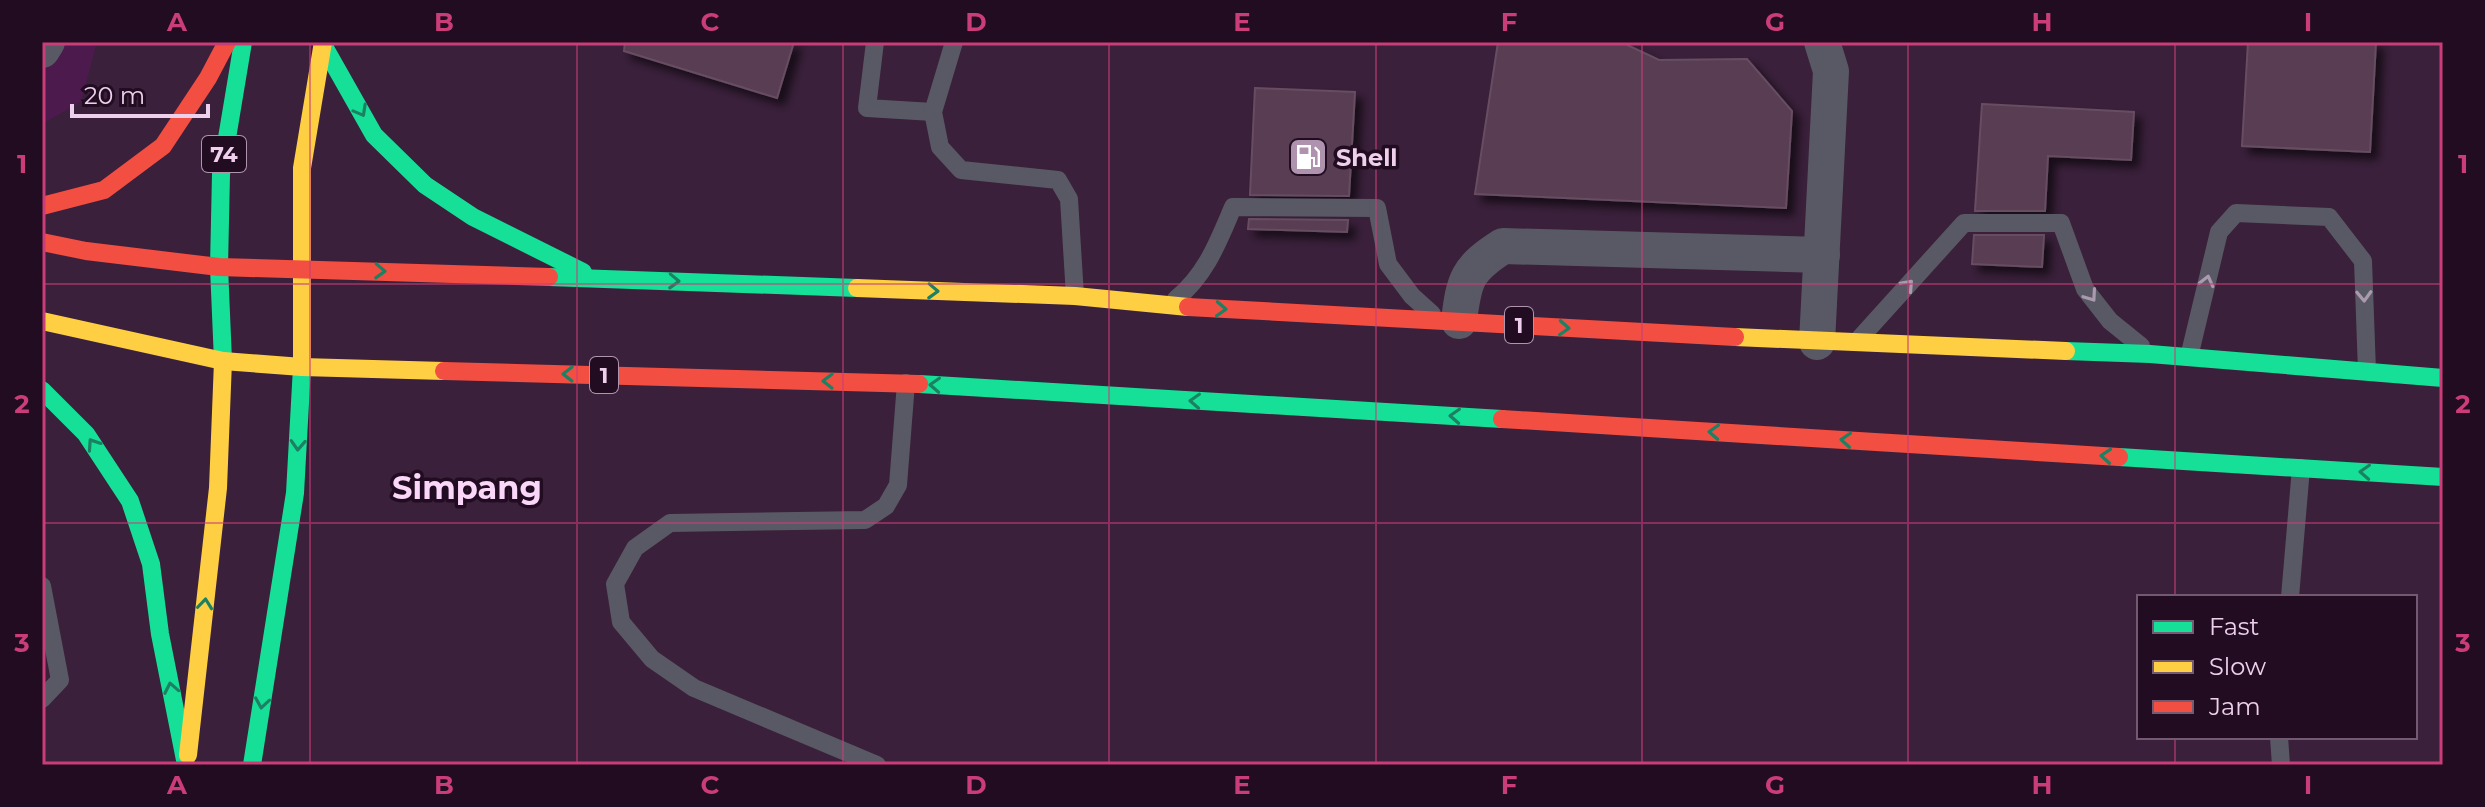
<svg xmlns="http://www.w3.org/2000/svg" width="2485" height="807" font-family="Montserrat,sans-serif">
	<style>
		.built { fill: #4c1a4d }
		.building { fill: #583c52; stroke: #674e62; stroke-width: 2; filter: url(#shadow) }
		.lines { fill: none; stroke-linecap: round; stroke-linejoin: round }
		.lane { stroke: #595965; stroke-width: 18 }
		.street { stroke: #595965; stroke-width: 36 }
		.fast { stroke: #16e098; stroke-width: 18 }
		.slow { stroke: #ffcf43; stroke-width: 18 }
		.jam { stroke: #f24e42; stroke-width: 18 }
		.oneway { stroke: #1b8162 }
		.oneway2 { stroke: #ab9aaf }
		.grid { fill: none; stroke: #cb3d78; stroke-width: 2; stroke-opacity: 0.55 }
		.labels { text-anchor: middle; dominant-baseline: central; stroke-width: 7; stroke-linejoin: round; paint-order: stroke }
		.shield { fill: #210c21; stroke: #b095af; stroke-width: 2 }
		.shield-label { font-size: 22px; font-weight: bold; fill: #eed0ec }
		.poi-label { font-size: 24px; font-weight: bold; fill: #eed0ec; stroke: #210c21; text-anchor: start }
		.district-label { font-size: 32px; font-weight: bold; fill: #fad6f9; stroke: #210c21 }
		.neatline { fill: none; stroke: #cb3d78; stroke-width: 3 }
		.grid-label { font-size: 26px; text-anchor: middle; font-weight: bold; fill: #cb3d78 }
	</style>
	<defs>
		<filter id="shadow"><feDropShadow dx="7" dy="7" stdDeviation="4" flood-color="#0009"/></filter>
	</defs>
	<rect width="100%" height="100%" fill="#3a203b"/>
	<!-- built -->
	<path class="built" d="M42,42H97L81,102L42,124Z"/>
	<!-- building -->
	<g class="building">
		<path d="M625,42H794L777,98L624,51Z"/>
		<path d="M1498,42H1621L1659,60L1747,59L1792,111L1786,208L1475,194Z"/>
		<path d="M2248,42H2376L2370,152L2242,146Z"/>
		<path d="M1255,88L1355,92L1349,196L1250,195Z"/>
		<path d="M1982,104L2134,112L2131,160L2048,156L2045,211H1975Z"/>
		<path d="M1249,219L1348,220L1347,232L1248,229Z"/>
		<path d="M1974,235H2044L2042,267L1972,264Z"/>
	</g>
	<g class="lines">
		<!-- lane -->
		<g class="lane">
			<path d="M875,42L867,108L933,112"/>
			<path d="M954,42L933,112L940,147L961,170L1058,180L1069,199L1075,296"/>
			<path d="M1176,299C1206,275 1218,242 1233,207L1377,208L1388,264L1412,296L1432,314"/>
			<path d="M1860,338L1964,223H2061L2085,289L2110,321L2141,346"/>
			<path d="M2189,357L2219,232L2236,213L2329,217L2363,261L2367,371"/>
			<path d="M42,586L60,680L42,699"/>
			<path d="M2290,597L2301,468"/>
			<path d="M2279,737L2281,765"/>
			<path d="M877,765L694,688L652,659L621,622L615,584L635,548L670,523L865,520L886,506L898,485L906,383"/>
		</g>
		<!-- street -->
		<g class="street">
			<path d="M42,50L47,42"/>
			<path d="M1459,321C1464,279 1467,269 1503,246L1822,255"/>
			<path d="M1817,342L1831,71L1822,42"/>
		</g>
		<!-- fast -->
		<g class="fast">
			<path d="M322,43L374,135L425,185L473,217L583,272"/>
			<path d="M549,277L857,288"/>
			<path d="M2066,351L2150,354L2443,378"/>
			<path d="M223,361L219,267L221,174L243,42"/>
			<path d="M919,384L1502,419"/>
			<path d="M42,390L86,434L130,501L151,564L160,634L186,765"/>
			<path d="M2119,457L2443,477"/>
			<path d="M252,765L295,493L302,367"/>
		</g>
		<!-- slow -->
		<g class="slow">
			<path d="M857,288L1075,296L1188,307"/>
			<path d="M42,321L223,361L302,367L444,371"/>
			<path d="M1735,337L2066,351"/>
			<path d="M302,367V168L323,42"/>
			<path d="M188,755L218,488L223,361"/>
		</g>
		<!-- jam -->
		<g class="jam">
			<path d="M42,206L104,190L163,146L208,78L227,42"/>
			<path d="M42,242L86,251L219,267L549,277"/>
			<path d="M1188,307L1735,337"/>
			<path d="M444,371L919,384"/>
			<path d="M1502,419L2119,457"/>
		</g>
	</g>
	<!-- one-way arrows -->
	<defs><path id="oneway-chevron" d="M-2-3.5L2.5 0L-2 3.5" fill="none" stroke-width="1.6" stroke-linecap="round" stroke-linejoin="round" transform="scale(2)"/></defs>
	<g class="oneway">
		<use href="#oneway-chevron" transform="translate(361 111) rotate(61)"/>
		<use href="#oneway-chevron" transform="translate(380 271) rotate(2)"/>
		<use href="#oneway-chevron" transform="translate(674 281) rotate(2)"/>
		<use href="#oneway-chevron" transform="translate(933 291) rotate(2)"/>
		<use href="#oneway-chevron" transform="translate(1221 309) rotate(3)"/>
		<use href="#oneway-chevron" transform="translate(1564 328) rotate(3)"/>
		<use href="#oneway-chevron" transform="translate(568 374) rotate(-179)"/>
		<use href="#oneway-chevron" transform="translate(828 381) rotate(-179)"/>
		<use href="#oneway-chevron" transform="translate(935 385) rotate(-177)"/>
		<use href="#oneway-chevron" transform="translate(1195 401) rotate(-177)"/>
		<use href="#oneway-chevron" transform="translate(1455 416) rotate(-177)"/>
		<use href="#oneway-chevron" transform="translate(1714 432) rotate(-177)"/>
		<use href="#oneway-chevron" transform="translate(1846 440) rotate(-176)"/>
		<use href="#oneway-chevron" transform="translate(93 444) rotate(-124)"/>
		<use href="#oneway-chevron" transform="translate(298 445) rotate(93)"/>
		<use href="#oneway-chevron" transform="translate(2106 456) rotate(-176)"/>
		<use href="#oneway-chevron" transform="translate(2365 472) rotate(-177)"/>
		<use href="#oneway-chevron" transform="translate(205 604) rotate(-84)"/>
		<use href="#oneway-chevron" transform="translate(171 688) rotate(-101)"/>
		<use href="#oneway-chevron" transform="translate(262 703) rotate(99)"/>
	</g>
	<g class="oneway2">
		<use href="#oneway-chevron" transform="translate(2207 281) rotate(-76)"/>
		<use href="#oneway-chevron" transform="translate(1908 285) rotate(-48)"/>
		<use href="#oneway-chevron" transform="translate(2091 296) rotate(55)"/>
		<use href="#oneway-chevron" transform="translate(2364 296) rotate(88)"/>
	</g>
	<!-- grid -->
	<path class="grid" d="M310,42V765M577,42V765M843,42V765M1109,42V765M1376,42V765M1642,42V765M1908,42V765M2175,42V597M42,284H2443M42,523H2443M2175,737V765"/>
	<!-- icons -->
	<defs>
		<symbol id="fuel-square" viewBox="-11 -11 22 22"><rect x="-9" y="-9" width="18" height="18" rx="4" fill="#af92ae" stroke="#210c21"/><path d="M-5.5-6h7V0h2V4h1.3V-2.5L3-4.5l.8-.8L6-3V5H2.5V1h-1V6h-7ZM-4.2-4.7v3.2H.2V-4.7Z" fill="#fff"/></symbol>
	</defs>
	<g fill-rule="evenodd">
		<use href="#fuel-square" x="1286" y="135" width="44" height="44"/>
	</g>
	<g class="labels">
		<!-- shield labels -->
		<g class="shield">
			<rect x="202" y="136" width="44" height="36" rx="6"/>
			<rect x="1505" y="307" width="28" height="36" rx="6"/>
			<rect x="590" y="357" width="28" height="36" rx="6"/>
		</g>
		<g class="shield-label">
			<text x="224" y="154">74</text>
			<text x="1519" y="325">1</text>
			<text x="604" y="375">1</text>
		</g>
		<!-- poi labels -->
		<g class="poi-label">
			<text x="1336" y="157">Shell</text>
		</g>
		<!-- district labels -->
		<g class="district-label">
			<text x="467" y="487">Simpang</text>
		</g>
	</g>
	<!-- border -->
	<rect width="2485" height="807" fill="none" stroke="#210c21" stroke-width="88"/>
	<!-- legend -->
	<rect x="2137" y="595" width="280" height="144" fill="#210c21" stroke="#735a72" stroke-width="2"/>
	<rect x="2153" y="621" width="40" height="12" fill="#16e098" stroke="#735a72" stroke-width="2"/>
	<text x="2209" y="635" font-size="24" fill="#eed0ec">Fast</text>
	<rect x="2153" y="661" width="40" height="12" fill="#ffcf43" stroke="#735a72" stroke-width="2"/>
	<text x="2209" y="675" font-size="24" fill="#eed0ec">Slow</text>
	<rect x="2153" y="701" width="40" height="12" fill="#f24e42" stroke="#735a72" stroke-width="2"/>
	<text x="2209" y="715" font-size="24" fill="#eed0ec">Jam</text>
	<!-- scale -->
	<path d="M72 104v12h136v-12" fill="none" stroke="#eed0ec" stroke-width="4"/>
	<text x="84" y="104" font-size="24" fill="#eed0ec" stroke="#210c21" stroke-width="6" paint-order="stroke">20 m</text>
	<rect x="44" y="44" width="2397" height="719" class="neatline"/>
	<g class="grid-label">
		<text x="177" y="31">A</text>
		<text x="444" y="31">B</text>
		<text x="710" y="31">C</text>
		<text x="976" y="31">D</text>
		<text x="1242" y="31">E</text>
		<text x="1509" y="31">F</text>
		<text x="1775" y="31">G</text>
		<text x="2042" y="31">H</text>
		<text x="2308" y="31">I</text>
		<text x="22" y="173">1</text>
		<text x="2463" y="173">1</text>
		<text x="22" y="413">2</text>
		<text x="2463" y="413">2</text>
		<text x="22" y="652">3</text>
		<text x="2463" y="652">3</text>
		<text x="177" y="794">A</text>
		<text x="444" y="794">B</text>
		<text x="710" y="794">C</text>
		<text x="976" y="794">D</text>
		<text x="1242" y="794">E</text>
		<text x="1509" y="794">F</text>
		<text x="1775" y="794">G</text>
		<text x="2042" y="794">H</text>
		<text x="2308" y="794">I</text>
	</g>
</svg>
